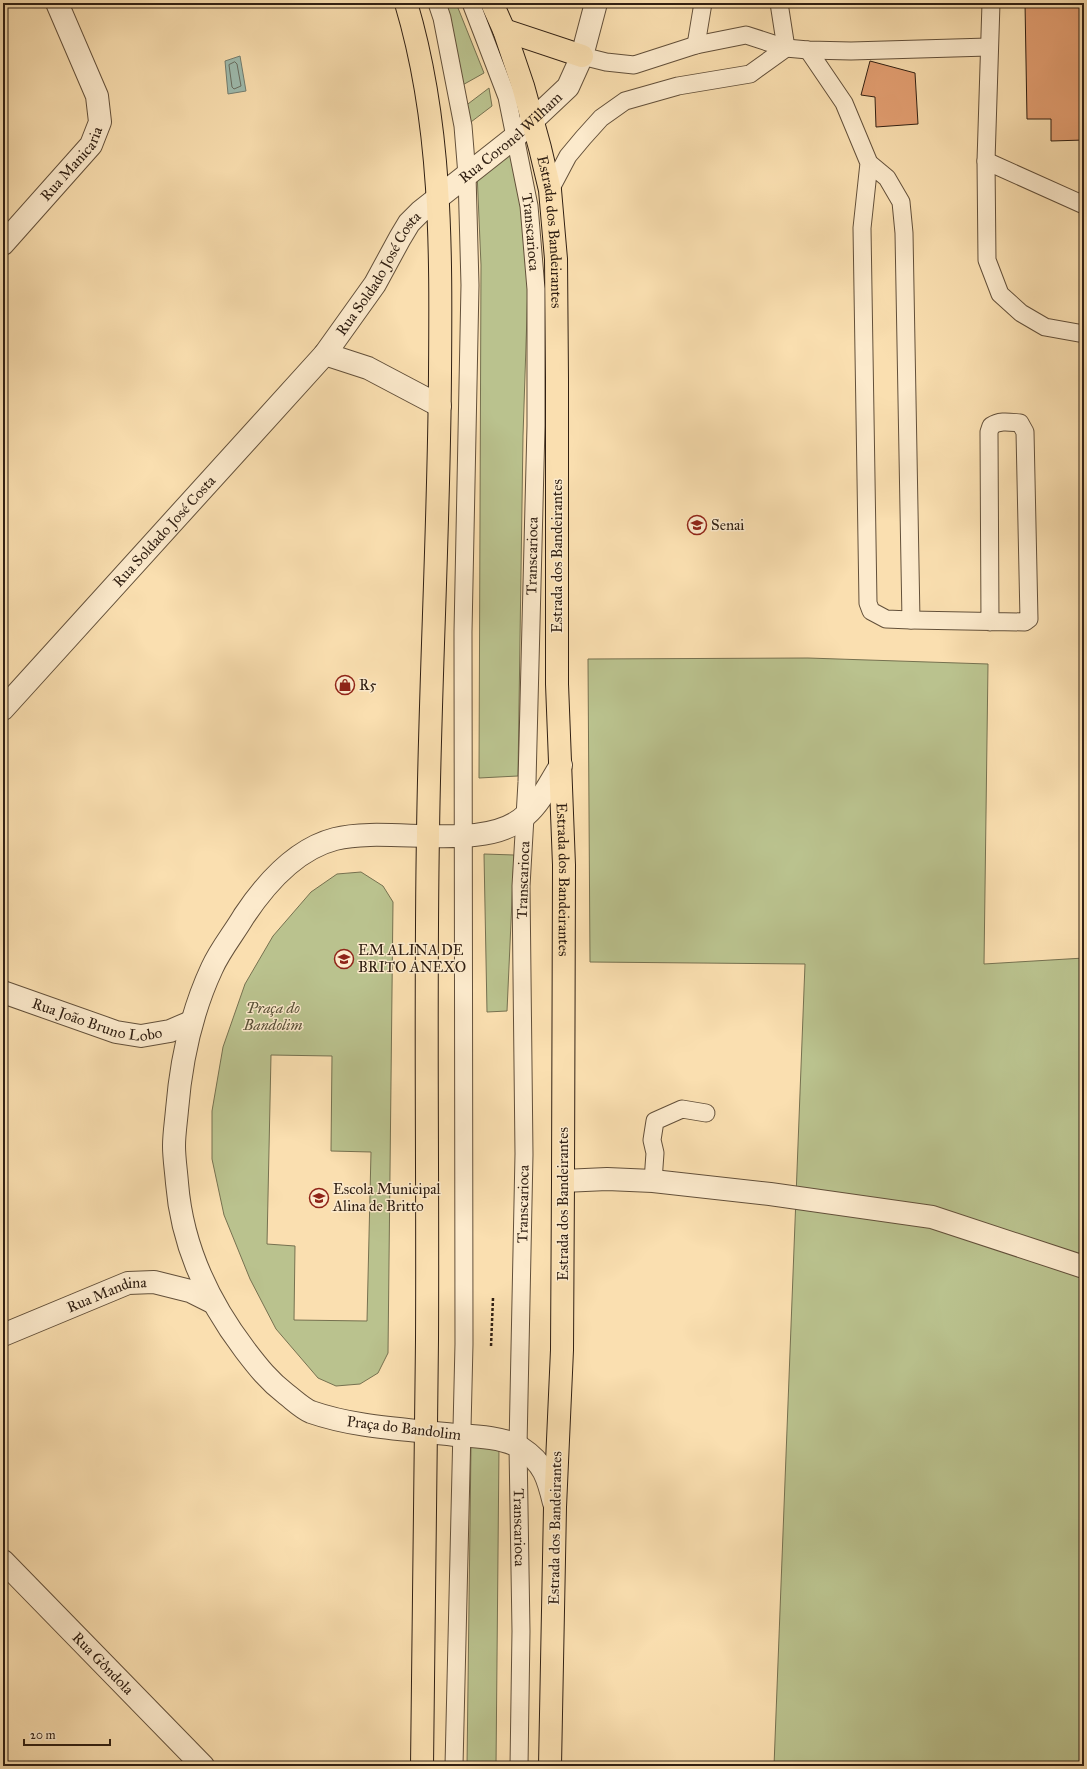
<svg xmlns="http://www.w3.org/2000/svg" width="1087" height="1769" font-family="'IM FELL Great Primer',serif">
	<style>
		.green { fill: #bac28e; stroke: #767150; fill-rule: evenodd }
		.water { fill: #9ebcaf; stroke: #727e71 }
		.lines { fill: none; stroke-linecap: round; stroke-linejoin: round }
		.shore { stroke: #686e61; stroke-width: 1 }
		.building { fill: #e39f72; stroke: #312013 }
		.service-casing { stroke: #63503a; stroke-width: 19 }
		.minor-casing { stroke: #63503a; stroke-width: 24 }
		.tertiary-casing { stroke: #63503a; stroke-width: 24 }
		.primary-casing { stroke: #312013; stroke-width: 24 }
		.path { stroke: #312013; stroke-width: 2.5; stroke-dasharray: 3 2; stroke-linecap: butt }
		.service { stroke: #fceacc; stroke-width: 17 }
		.minor { stroke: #fceacc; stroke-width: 22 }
		.tertiary { stroke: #fceacc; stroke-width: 22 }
		.primary { stroke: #fadfb0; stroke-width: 22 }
		.labels { text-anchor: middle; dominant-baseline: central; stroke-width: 3; stroke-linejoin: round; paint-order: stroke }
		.street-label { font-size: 15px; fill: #312013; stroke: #fceacc }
		.poi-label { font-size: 15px; fill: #312013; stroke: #fceacc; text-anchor: start }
		.park-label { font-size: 15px; font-style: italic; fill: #5a5138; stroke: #fceacc }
	</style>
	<rect width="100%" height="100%" fill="#fadfb0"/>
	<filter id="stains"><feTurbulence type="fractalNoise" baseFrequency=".005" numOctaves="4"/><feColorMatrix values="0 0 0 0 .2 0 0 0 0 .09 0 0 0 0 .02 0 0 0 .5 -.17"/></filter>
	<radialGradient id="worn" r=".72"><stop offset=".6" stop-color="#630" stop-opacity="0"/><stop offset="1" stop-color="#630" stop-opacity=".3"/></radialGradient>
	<!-- green -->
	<g class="green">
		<path d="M439,3H456L484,73L459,87Z"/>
		<path d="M489,88L492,106L463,128L460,110Z"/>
		<path d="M515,144L529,253L523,436L518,776L479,778L481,265L477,172Z"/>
		<path d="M808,658L988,664L984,964L1084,958V1766H774L805,964L590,962L588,659Z"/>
		<path d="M484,854L514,855L507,1011L487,1012Z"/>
		<path d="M361,872L383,886L393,902L388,1353L378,1373L360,1384L336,1386L318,1378L276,1329L250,1279L224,1215L212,1159V1111L223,1047L245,984L273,936L311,892L337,874ZM271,1055L332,1056L331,1151L371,1152L367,1321L294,1320L295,1246L267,1244Z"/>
		<path d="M471,1445L499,1447L496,1766H467Z"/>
	</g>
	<!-- water -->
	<path class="water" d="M240,56L246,91L228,94L225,61Z"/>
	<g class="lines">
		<!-- shore -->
		<path class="shore" d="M235,62L237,64L241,86L234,89L232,87L229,65Z"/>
	</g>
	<!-- building -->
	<g class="building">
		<path d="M1025,3H1084V140L1051,141V119H1027Z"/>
		<path d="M870,61L915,73L918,124L876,127L875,97L861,95Z"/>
	</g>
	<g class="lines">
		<defs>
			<g id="service">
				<path d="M437,3L442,18L463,126L467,175L470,285L463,632L464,1344L454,1766"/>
				<path id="s1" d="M471,3L507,97L529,206L536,289V426L527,782L521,886L524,1154L518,1446L521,1631L519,1766"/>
				<path d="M779,3L786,48"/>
				<path d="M991,3L986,161L987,260L1000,294L1021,313L1045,327L1084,334"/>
				<path d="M696,45L703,3"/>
				<path d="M808,50L844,103L869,163L887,178L901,202L904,233L911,620L886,619L871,611L868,603L862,228L869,163"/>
				<path d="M582,56L606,62L634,65L696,45L746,35L786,48L808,50L851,51L988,47"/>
				<path d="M986,161L1084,205"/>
				<path d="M550,190L568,156L583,138L601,118L625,101L678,86L750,74L786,48"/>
				<path d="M911,620L1025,622L1029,619L1025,432L1020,423C1009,422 1000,420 991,426L989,432L990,622"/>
				<path d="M653,1181L655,1153L652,1140L655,1121L682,1109L706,1113"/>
			</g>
			<g id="minor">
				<path id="s2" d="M3,244L91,145L100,122L97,96L57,3"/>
				<path d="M325,354L368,368L440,406"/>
				<path id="s3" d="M3,709L325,354L375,284L400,238L409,223L420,212L515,137L568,87L582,56L596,3"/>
				<path d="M563,1181L607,1179L653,1181L770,1194L932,1217L1084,1267"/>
				<path id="s4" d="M3,1561L203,1766"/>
			</g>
			<g id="tertiary">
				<path id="s5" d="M3,992L116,1032L141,1036L170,1031L191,1022"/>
				<path id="s6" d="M3,1335L128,1283L154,1282L190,1291L212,1302"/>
				<path d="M554,1503C548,1478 544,1463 521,1448C505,1437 474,1436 455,1435C407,1429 357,1428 311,1412C302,1408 294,1400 286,1394C269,1381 258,1367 245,1350C207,1300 182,1246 177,1183C176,1170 174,1158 174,1146C174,1134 176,1122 177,1110C181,1061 191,1013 212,968C220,950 234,933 244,916C266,883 296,849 335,839C388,825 486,854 526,815C541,802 550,782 561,765"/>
			</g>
			<g id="primary">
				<path d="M406,3C442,123 441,248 440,373C439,526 430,680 428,834C425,1003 428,1171 427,1340C426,1482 423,1624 422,1766"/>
				<path id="s7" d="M492,3L504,30L523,86L540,148L550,190L556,259L557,378V684L564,865L563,1181L562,1350L555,1507L550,1766"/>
				<path d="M504,30L582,56"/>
			</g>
		</defs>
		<!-- service casing -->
		<use href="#service" class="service-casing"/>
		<!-- minor casing -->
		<use href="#minor" class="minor-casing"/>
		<!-- tertiary casing -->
		<use href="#tertiary" class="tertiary-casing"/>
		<!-- primary casing -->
		<use href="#primary" class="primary-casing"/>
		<!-- path -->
		<path class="path" d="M491,1346L493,1298"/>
		<!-- service -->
		<use href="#service" class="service"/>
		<!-- minor -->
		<use href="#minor" class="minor"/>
		<!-- tertiary -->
		<use href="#tertiary" class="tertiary"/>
		<!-- primary -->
		<use href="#primary" class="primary"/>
	</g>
	<!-- icons -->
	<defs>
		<symbol id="university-ring" viewBox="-11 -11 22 22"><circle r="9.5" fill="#fceacc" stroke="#8f2418" stroke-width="1.5"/><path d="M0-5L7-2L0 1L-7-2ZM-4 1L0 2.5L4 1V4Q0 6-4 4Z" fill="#8f2418"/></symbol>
		<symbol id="shop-ring" viewBox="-11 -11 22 22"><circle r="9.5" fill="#fceacc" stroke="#8f2418" stroke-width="1.5"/><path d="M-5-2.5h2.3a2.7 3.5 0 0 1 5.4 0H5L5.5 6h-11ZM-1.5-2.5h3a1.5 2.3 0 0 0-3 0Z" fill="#8f2418"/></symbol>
		<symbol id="school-ring" viewBox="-11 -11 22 22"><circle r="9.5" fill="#fceacc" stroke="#8f2418" stroke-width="1.5"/><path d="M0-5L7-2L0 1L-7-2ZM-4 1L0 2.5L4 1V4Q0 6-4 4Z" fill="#8f2418"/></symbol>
	</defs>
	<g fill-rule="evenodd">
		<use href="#university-ring" x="686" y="514" width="22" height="22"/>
		<use href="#shop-ring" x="334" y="674" width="22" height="22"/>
		<use href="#school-ring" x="333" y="948" width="22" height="22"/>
		<use href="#school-ring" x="308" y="1187" width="22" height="22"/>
	</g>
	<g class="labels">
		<!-- street labels -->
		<g class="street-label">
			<text stroke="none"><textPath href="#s3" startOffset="768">Rua Coronel Wilham</textPath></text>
			<text stroke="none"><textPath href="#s2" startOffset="106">Rua Manicaria</textPath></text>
			<text stroke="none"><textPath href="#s1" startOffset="238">Transcarioca</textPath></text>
			<text stroke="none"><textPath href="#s7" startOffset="238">Estrada dos Bandeirantes</textPath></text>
			<text stroke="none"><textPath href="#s3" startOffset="576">Rua Soldado José Costa</textPath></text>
			<text stroke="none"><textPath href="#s3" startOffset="240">Rua Soldado José Costa</textPath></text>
			<text transform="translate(532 556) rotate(-89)">Transcarioca</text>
			<text transform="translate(557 556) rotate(-90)">Estrada dos Bandeirantes</text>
			<text transform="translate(523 880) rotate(-88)">Transcarioca</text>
			<text stroke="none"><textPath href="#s7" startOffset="886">Estrada dos Bandeirantes</textPath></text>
			<text stroke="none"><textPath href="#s5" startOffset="99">Rua João Bruno Lobo</textPath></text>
			<text transform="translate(523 1204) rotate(-89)">Transcarioca</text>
			<text transform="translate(563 1204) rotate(-90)">Estrada dos Bandeirantes</text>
			<text stroke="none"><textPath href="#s6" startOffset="112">Rua Mandina</textPath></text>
			<text transform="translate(404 1428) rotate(7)">Praça do Bandolim</text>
			<text stroke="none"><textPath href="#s1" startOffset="1534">Transcarioca</textPath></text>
			<text transform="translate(555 1528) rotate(-89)">Estrada dos Bandeirantes</text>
			<text stroke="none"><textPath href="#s4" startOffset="143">Rua Gôndola</textPath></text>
		</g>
		<!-- poi labels -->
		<g class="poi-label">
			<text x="711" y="525">Senai</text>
			<text x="359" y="685">R5</text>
			<text x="358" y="950">EM ALINA DE<tspan x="358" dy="17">BRITO ANEXO</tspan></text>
			<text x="333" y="1189">Escola Municipal<tspan x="333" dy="17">Alina de Britto</tspan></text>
		</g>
		<!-- park labels -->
		<g class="park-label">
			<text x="273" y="1008">Praça do<tspan x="273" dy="17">Bandolim</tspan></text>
		</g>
	</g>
	<!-- margin -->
	<rect width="1087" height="1769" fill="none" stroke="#fadfb0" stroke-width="16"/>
	<rect x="4" y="4" width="1079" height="1761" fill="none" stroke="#312013" stroke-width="2"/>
	<rect x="8" y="8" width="1071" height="1753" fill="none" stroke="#312013"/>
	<!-- scale -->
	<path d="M24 1739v6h86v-6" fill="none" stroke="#312013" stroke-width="2"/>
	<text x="30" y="1739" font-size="12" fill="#312013" stroke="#fceacc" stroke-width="3" paint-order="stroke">20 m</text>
	<rect width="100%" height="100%" filter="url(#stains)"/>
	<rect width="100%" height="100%" fill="url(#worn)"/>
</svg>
